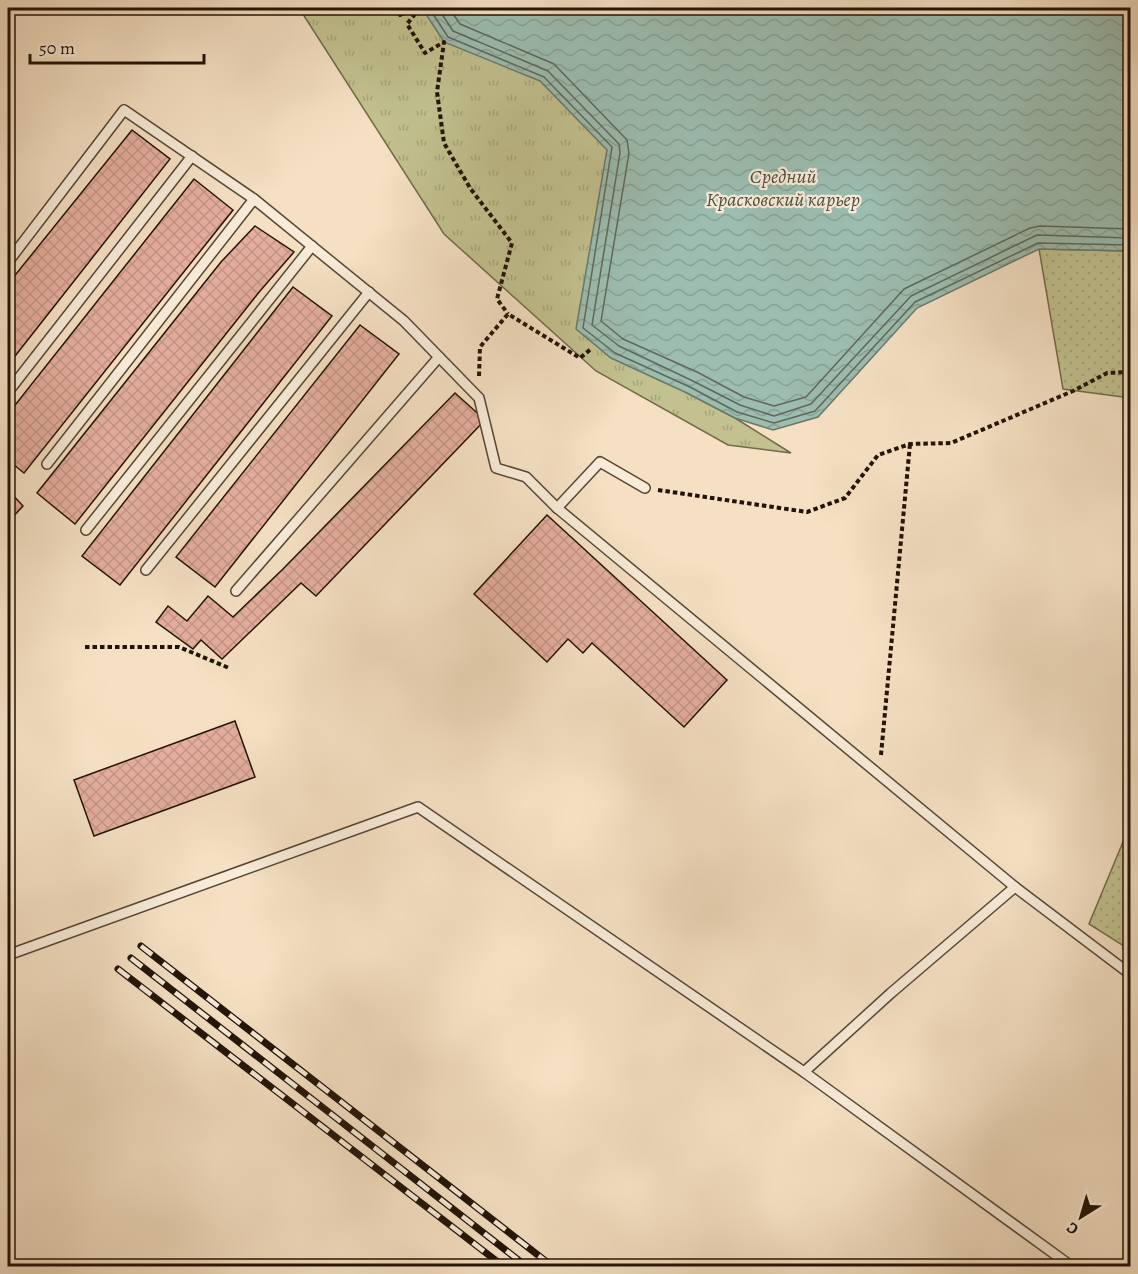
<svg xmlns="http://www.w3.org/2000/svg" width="1138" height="1274" font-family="Alegreya,serif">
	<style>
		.grass { fill: url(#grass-tufts); stroke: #726a4a; stroke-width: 1.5 }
		.park { fill: url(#park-dots); stroke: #726a4a; stroke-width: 1.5 }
		.water { fill: url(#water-waves); stroke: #6b796c; stroke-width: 1.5 }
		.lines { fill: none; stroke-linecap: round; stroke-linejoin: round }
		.shore { stroke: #5f685b; stroke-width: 1.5 }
		.building { fill: url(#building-cross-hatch); stroke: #221306; stroke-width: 1.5 }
		.lane-casing { stroke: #574635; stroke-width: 12 }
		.path { stroke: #221306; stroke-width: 4; stroke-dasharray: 4.5 3; stroke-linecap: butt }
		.lane { stroke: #f8ebd8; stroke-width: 9 }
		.rail-casing { stroke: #221306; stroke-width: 7 }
		.rail { stroke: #f8ebd8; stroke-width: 4.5; stroke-dasharray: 14; stroke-linecap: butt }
		.labels { text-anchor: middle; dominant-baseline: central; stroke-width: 4.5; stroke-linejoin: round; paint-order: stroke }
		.water-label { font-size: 20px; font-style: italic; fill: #4d4e42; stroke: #f8ebd8 }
	</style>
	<defs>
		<pattern id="grass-tufts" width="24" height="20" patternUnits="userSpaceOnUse" patternTransform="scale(1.5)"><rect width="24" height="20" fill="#c2c18f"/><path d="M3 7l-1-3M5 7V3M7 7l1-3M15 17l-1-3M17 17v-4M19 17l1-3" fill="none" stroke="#a6a57a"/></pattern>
		<pattern id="park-dots" width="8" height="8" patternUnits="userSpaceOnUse" patternTransform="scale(1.5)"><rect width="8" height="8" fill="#c2c18f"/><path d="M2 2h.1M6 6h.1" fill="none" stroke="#a6a57a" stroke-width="1.8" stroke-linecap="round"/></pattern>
		<pattern id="water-waves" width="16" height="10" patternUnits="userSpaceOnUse" patternTransform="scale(1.5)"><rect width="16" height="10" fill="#9cbdb0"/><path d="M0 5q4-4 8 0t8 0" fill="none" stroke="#86a296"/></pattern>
		<pattern id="building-cross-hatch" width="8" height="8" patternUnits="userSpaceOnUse" patternTransform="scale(1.5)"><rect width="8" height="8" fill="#e5ae9e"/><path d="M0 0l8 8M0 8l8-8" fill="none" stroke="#c49587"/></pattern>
	</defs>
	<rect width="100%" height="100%" fill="#f5e0c3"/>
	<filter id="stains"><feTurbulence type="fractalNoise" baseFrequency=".00333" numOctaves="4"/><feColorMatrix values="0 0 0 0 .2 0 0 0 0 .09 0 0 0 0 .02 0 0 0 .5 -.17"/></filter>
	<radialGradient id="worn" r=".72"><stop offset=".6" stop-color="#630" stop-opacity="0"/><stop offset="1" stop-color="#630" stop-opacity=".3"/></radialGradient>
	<!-- grass -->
	<path class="grass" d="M299,8H427L543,76L615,139L687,393L735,418L791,453L728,445L596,371L444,234Z"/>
	<!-- park -->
	<g class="park">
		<path d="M1039,249L1130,251V398L1063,389Z"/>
		<path d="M1130,825V950L1089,924Z"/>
	</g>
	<!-- water -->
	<path class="water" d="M422,8H1130V251L1039,249L917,308L818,417L773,430L735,418L687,393L611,358L576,329L607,150L540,81L444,42Z"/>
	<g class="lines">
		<!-- shore -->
		<g class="shore">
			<path d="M429,8L448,37L544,77L612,147L583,328L615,353L690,387L737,412L774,423L815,411L915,302L1038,243L1130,245"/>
			<path d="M438,8L453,31L548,71L619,144L620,153L592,325L619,346L693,381L740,405L774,416L811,404L911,296L1037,235L1130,238"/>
			<path d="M449,8L460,24L554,64L627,140L629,153L601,321L623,339L697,372L744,397L774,406L806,397L904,289L1030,228L1040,226L1130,229"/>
		</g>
	</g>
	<!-- building -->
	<g class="building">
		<path d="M132,130L170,159L8,365V284Z"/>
		<path d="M194,179L233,210L24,473L8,460V414Z"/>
		<path d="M255,226L294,252L260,291L75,524L37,493L221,262Z"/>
		<path d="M293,287L332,316L120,585L82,556Z"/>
		<path d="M360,325L399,354L215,587L176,557Z"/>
		<path d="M455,393L485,420L316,596L301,583L222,659L201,640L193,649L156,622L168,606L187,621L208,596L233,617L283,569Z"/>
		<path d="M8,490L23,506L8,522Z"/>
		<path d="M547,515L727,680L684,727L592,643L583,653L568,639L547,662L474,594Z"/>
		<path d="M235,721L255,777L94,836L74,780Z"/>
	</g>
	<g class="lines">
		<defs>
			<g id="lane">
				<path d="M8,262L124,110L254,199L404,321L479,398L496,468L526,477L557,508L1015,887L1130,974"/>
				<path d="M8,392L192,156"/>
				<path d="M47,464L254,199"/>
				<path d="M557,508L600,462L645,488"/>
				<path d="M86,530L312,246"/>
				<path d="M146,570L369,292"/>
				<path d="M236,591L439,357"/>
				<path d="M8,955L418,807L804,1072L891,993L1015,887"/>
				<path d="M804,1072L1071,1266"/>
			</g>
		</defs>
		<!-- lane casing -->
		<use href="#lane" class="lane-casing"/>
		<!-- path -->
		<g class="path">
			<path d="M396,8L400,15L417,8"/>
			<path d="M420,8L407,24L425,53L444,42L437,92L444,143L470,188L512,243L497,299L508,314"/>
			<path d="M479,376L480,347L508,314L580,358L591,349"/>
			<path d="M658,490L807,512L845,498L878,455L910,444L951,443L1073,391L1107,373L1130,372"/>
			<path d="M85,647H179L229,668"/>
			<path d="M881,755L910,444"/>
			<path d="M1124,950L1130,934"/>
		</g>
		<!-- lane -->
		<use href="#lane" class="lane"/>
		<defs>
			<g id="rail">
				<path d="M141,946L552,1266"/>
				<path d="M131,958L526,1266"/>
				<path d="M118,969L503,1266"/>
			</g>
		</defs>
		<!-- rail casing -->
		<use href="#rail" class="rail-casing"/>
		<!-- rail -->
		<use href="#rail" class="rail"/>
	</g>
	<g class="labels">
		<!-- water labels -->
		<g class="water-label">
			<text x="783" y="176">Средний<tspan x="783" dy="23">Красковский карьер</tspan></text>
		</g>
	</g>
	<!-- margin -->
	<rect width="1138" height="1274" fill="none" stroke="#f5e0c3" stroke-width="30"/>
	<rect x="9" y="9" width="1120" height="1256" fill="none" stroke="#221306" stroke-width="3"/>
	<rect x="15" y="15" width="1108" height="1244" fill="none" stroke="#221306" stroke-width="1.5"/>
	<!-- north arrow -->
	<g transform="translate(1081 1217) rotate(217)" stroke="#f8ebd8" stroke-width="4.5" paint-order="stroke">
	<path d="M0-4.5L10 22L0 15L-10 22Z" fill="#221306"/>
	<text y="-9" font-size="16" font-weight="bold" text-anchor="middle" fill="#221306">С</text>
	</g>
	<!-- scale -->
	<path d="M30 54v9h174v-9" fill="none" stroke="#221306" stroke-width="3"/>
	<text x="39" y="54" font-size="18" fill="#221306" stroke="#f8ebd8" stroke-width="4.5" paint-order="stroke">50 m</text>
	<rect width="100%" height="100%" filter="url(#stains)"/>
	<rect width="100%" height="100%" fill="url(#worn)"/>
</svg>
